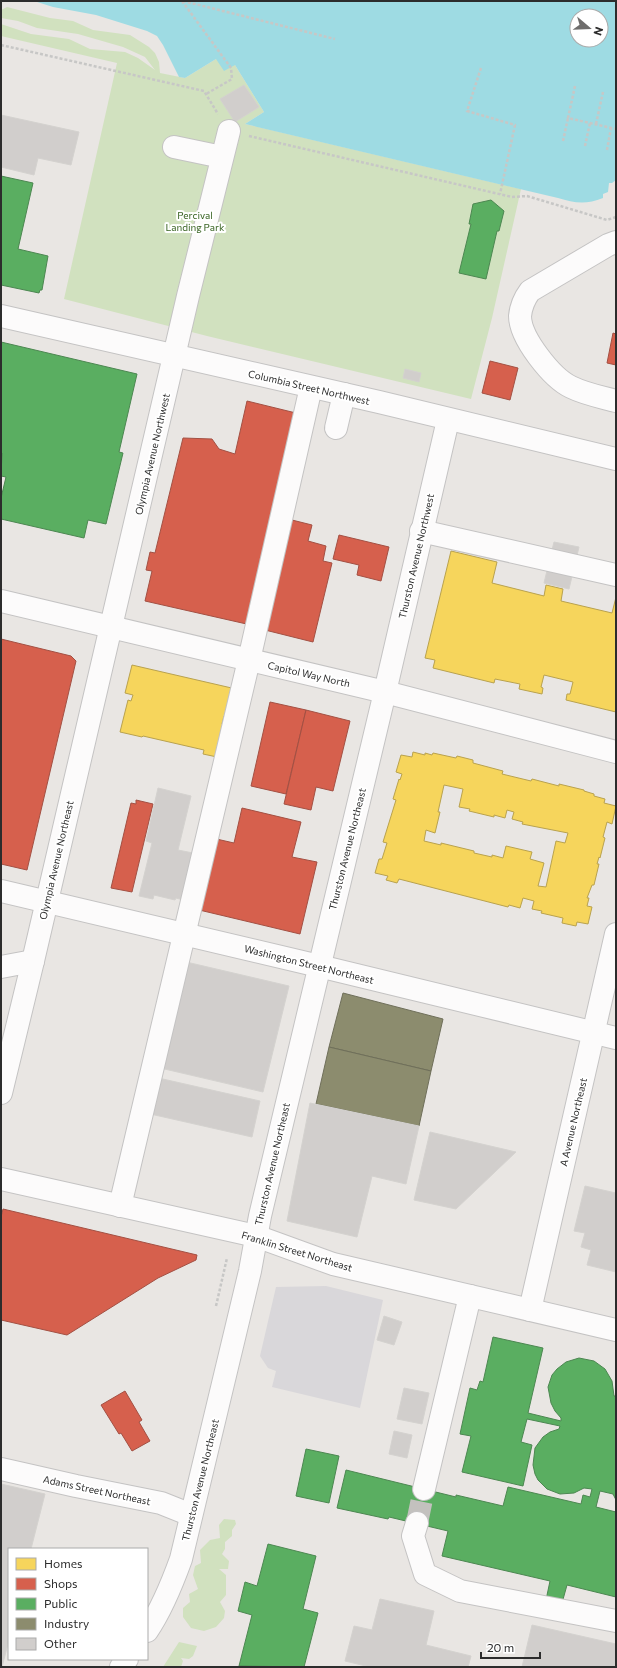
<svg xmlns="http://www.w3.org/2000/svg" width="617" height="1668" font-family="Commissioner,sans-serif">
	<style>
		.industrial { fill: #d9d7da }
		.green { fill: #d1e1bf }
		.water { fill: #9edbe3; fill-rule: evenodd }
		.homes { fill: #f6d55c; stroke: #b9a24e; fill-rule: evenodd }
		.shops { fill: #d6604d; stroke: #a35043 }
		.public { fill: #5aae61; stroke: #4c8751 }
		.industry { fill: #8c8c6e; stroke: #6f6f5a }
		.building { fill: #d1cecc; stroke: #d4d2cf }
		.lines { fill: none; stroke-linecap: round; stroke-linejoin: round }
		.minor-tunnel { stroke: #c3c1be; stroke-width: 22; stroke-dasharray: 22 11; stroke-linecap: butt }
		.minor-casing { stroke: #c4c3c3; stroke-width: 24 }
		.path { stroke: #c7c7c6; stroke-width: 2.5; stroke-dasharray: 3 2; stroke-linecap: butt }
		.minor { stroke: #fcfbfb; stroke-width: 22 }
		.labels { text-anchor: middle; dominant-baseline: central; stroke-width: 4; stroke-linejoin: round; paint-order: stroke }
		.park-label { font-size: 10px; fill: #386322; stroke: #fff }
		.street-label { font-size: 10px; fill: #2c2c2c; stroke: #fff }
	</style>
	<rect width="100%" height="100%" fill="#e9e6e3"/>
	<!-- industrial -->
	<path class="industrial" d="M326,1286L383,1300L360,1408L272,1387L276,1371L268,1368L260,1356L276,1287Z"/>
	<!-- green -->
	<g class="green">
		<path d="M7,7L50,18L73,21L93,30L130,35L149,47L155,53L159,62L160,73L185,78L216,59L235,65L264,112L245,124L521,189L492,318L471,399L207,336L64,299L117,63L1,36V24L31,34L69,39L90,49L125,52L138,58L155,70L145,57L123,47L78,34L37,28L18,21L1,18V10Z"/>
		<path d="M224,1519L235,1520L236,1524L232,1530V1536L225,1542V1549L222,1554L229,1561L228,1569H219L226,1575V1595L220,1602L225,1611L224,1618L216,1627L204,1631L191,1628L183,1617V1608L190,1602L189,1594L198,1589L193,1575L195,1566L201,1563L200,1550L210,1540L220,1538L219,1525Z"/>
		<path d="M179,1642L197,1646L193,1656L189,1659L181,1658L183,1661L181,1667H163Z"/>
	</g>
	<!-- water -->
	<path class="water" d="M34,1H616V180L612,183H609L608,192L603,194V198C586,205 574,203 558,198L245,124L264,112L235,65L224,71L216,59L185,78L179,77L163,45L157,36L147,31L96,15L53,7ZM577,16H601V40H577Z"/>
	<!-- homes -->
	<g class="homes">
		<path d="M451,551L497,562L492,583L544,596L546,585L563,589L561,601L612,613L616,597V712L566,700L567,694H570L573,682L544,675L541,687L543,688L542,694L519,689L520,684L495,679L494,683L433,668L435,660L425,658Z"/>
		<path d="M132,665L236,689L230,718L224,716L222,724H225L217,757L203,754L204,750L143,736L142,737L120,732L128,700L131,701L133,695L125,693Z"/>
		<path d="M413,752L425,755V753L432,755L433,753L456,758L457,756L473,760V763L503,771L502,774L531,781L532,779L559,786V784L584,790V791L594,794V796L605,799L604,803L616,806L612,824L607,822L603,837L605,838L600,858L599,857L597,864H599L594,885H592L587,898H589L587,906L592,907L588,924L577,922L576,926L562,923L563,918L541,913L542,911L532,909L534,901L523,898L520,908L509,905L508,907L399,879L397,883L386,880L388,876L375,873L379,859H382L387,843L383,842L396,800L393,799L399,779L400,780L402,774L396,772L401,755L412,757ZM444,785L463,789L459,807L470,809L469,811L494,817V815L505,818L507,810L514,812L512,819L523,822L522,824L568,833L565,843L556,841L546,887L538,886L544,863L530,859L532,852L506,846L503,858L492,855V857L474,853V851L441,843V845L424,841L426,830L435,833L440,812H438Z"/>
	</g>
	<!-- shops -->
	<g class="shops">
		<path d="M613,333L616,334V365L607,363Z"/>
		<path d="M490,361L518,368L510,400L482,393Z"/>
		<path d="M247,401L300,414L251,625L145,601L152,571L146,570L150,552L155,553L183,438L212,439L219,449L235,454Z"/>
		<path d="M292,520L312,525L308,541L326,546L323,561L332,563L313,642L257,628L282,526Z"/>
		<path d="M339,535L389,547L381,581L357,575L359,565L333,559Z"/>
		<path d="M1,639L71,656L76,661L27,870L1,864Z"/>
		<path d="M270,702L306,710L286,794L251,786Z"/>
		<path d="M306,710L350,721L333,791L316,787L311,810L284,804Z"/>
		<path d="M136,800L153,804L132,892L111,888L131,803L136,804Z"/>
		<path d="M242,808L301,822L292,857L317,862L300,934L195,909L212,838L234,843Z"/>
		<path d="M3,1209L197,1255L196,1260L158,1278L67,1335L1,1320V1217Z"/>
		<path d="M125,1391L142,1420L139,1422L150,1441L132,1451L121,1433L119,1434L101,1405Z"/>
	</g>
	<!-- public -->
	<g class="public">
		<path d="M1,176L33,183L18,249L48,256L42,290H40L39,293L1,285Z"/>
		<path d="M491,200L504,211L499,231H497L486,279L459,273L471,224H469L473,204Z"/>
		<path d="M1,342L137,374L119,452L123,453L106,524L88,520L84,538L1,519V498L6,477L1,476L2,453H1Z"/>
		<path d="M493,1337L543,1348L528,1413L561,1421V1418L555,1411L551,1403L548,1387L552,1375L557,1369L566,1362L579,1358L594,1361L605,1369L612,1381L614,1396H616V1500L613,1494L600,1491L596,1507L616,1512V1597L567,1585L562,1603L546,1600L550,1581L442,1556L448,1531L389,1517L388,1519L337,1508L346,1470L456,1497V1495L503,1506L508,1487L581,1504L583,1495L590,1497L592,1489L584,1488L574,1493L560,1494L547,1489L538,1480L535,1474L533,1465L535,1448L543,1437L550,1432L559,1429L560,1426L527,1419L521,1442L532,1445L523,1486L462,1472L471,1436L460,1434L470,1388L477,1390L480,1381L483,1382Z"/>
		<path d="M306,1449L339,1456L329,1503L296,1496Z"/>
		<path d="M268,1544L316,1556L303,1609L318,1613L304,1667L239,1666L252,1615L238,1611L245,1582L257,1586Z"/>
	</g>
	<!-- industry -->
	<g class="industry">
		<path d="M343,993L443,1019L431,1071L329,1047Z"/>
		<path d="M329,1047L431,1071L419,1126L316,1104Z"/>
	</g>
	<!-- building -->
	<g class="building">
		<path d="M244,85L259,107L235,122L220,99Z"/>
		<path d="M1,115L79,132L71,165L38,158L34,175L1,167Z"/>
		<path d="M405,369L421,373L419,382L403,378Z"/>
		<path d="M554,542L579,547L569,589L544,583Z"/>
		<path d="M158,788L191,796L178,850L198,854L187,901L176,898L175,900L154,895L153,899L139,896L152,843L146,841Z"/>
		<path d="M182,961L289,986L263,1092L156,1067Z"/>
		<path d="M154,1077L260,1101L252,1137L146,1113Z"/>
		<path d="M310,1103L419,1126L406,1184L372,1176L357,1237L287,1221Z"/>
		<path d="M430,1132L516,1152L456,1209L414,1200Z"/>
		<path d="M585,1186L616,1193V1272L587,1265L591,1250L581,1247L585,1233L574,1231Z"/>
		<path d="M384,1316L402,1322L394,1345L377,1340Z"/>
		<path d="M404,1388L429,1393L422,1424L397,1419Z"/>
		<path d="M394,1431L412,1435L407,1458L389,1454Z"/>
		<path d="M1,1484L45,1494L31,1549H9V1640L2,1667H1Z"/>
		<path d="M380,1599L434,1611L426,1645L471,1656L468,1667H370L345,1661L354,1626L372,1630Z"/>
		<path d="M532,1625L616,1644V1667H522Z"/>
	</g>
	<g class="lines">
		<!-- minor-tunnel -->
		<path class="minor-tunnel" d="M417,1523L424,1489"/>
		<defs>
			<g id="minor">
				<path d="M174,147L222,157"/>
				<path d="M616,242L608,245L530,291C524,299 521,306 520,316C520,338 552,378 571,387C585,394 601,397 616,401"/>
				<path d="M1,316L379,402L616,459"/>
				<path d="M336,428L344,394"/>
				<path d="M421,531L616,575"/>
				<path d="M1,601L385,692L616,752"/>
				<path d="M1,891L319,966L616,1038"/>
				<path d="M1,967L33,961"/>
				<path d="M1,1093L33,961L188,296L229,131"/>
				<path d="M1,1179L256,1236L333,1264L616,1330"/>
				<path d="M120,1206L249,660L311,387"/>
				<path d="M530,1310L616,934"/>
				<path d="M1,1469L76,1486L161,1503L191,1515"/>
				<path d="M424,1489L470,1296"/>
				<path d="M417,1523L413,1536L425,1574L460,1591L616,1621"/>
				<path d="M147,1631C162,1609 172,1584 181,1559L250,1271L260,1216L385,692L448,420"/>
				<path d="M121,1667L127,1659"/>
			</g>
		</defs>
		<!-- minor casing -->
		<use href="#minor" class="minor-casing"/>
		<!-- path -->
		<g class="path">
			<path d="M182,1L231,68L232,79L206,94"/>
			<path d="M183,1L335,39"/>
			<path d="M1,45L204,91L218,114"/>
			<path d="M481,68L467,111L515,125L500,194"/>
			<path d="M575,86L568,118L616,129"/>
			<path d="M596,124L603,92"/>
			<path d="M249,136L512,197L527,196L607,220L616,217"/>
			<path d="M563,141L568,118"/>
			<path d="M585,146L590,123"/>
			<path d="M607,150L611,128"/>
			<path d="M216,1306L227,1258"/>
		</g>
		<!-- minor -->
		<use href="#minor" class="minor"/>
	</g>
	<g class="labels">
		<!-- park labels -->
		<g class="park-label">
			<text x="195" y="215">Percival<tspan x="195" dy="12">Landing Park</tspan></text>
		</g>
		<!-- street labels -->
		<g class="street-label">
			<text transform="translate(309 387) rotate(13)">Columbia Street Northwest</text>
			<text transform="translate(152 454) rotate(-77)">Olympia Avenue Northwest</text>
			<text transform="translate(416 556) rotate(-77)">Thurston Avenue Northwest</text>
			<text transform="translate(309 674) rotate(13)">Capitol Way North</text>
			<text transform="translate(347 849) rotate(-76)">Thurston Avenue Northeast</text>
			<text transform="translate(56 860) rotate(-77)">Olympia Avenue Northeast</text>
			<text transform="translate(309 964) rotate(14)">Washington Street Northeast</text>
			<text transform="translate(573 1122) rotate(-77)">A Avenue Northeast</text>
			<text transform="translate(272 1164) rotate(-77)">Thurston Avenue Northeast</text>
			<text transform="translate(297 1251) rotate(17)">Franklin Street Northeast</text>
			<text transform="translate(200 1480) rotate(-76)">Thurston Avenue Northeast</text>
			<text transform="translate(97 1490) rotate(12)">Adams Street Northeast</text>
		</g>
	</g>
	<!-- border -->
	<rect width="617" height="1668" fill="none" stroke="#2c2c2c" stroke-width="4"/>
	<!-- legend -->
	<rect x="8" y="1548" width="140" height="112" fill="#ffffff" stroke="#ababab"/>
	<rect x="16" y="1558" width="20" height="12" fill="#f6d55c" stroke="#ababab"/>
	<text x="44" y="1568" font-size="12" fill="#2c2c2c">Homes</text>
	<rect x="16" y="1578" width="20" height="12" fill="#d6604d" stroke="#ababab"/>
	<text x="44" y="1588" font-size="12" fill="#2c2c2c">Shops</text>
	<rect x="16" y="1598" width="20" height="12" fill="#5aae61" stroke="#ababab"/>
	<text x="44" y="1608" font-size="12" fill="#2c2c2c">Public</text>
	<rect x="16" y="1618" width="20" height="12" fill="#8c8c6e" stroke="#ababab"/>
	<text x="44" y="1628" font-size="12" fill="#2c2c2c">Industry</text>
	<rect x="16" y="1638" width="20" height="12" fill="#d1cecc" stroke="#ababab"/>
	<text x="44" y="1648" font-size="12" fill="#2c2c2c">Other</text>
	<!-- north arrow -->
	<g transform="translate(589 28) rotate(109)"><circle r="19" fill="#ffffff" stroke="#ababab"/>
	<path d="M0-3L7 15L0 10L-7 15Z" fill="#6e6d6c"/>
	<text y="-6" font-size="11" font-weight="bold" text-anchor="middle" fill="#2c2c2c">N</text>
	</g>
	<!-- scale -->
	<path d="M481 1652v6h59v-6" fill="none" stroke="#2c2c2c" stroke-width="2"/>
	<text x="487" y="1652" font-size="12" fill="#2c2c2c" stroke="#ffffff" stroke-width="3" paint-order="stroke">20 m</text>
</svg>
